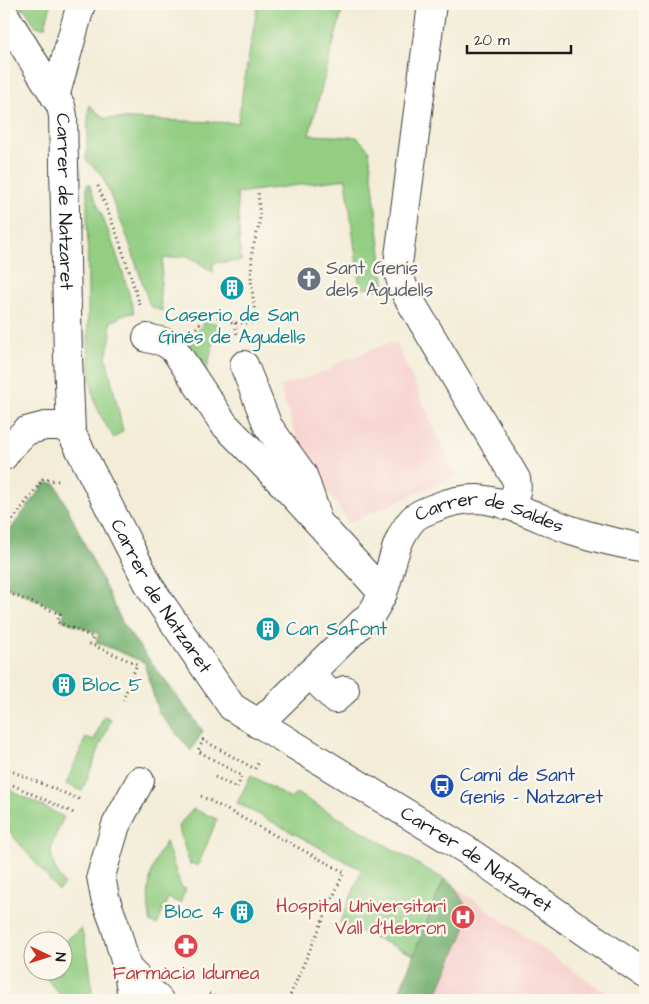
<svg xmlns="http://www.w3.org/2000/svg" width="649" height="1004" font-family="'Architects Daughter',sans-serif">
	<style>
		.built { fill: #f7d0ce }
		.green { fill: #93ce83; stroke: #587550 }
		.forest { fill: #76b171; stroke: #496646 }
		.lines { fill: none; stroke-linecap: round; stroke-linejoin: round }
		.minor-casing { stroke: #3c3b38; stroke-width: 30 }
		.path { stroke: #3c3b38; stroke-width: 3; stroke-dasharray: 1 4; stroke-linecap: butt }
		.minor { stroke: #fff; stroke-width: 28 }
		.labels { text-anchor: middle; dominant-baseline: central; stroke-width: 5; stroke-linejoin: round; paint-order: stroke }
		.street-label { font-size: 19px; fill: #1c1c1c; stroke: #fbf7ec }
		.worship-label { font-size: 19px; fill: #5b616d; stroke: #fbf7ec; text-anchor: start }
		.culture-label { font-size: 19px; fill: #0d838f; stroke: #fbf7ec; text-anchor: start }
		.transit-label { font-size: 19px; fill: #164399; stroke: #fbf7ec; text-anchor: start }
		.health-label { font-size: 19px; fill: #be3a42; stroke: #fbf7ec; text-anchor: end }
	</style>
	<rect width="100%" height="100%" fill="#fbf7ec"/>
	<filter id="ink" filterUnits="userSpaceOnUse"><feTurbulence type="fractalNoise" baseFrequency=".02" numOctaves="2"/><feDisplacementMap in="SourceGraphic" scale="10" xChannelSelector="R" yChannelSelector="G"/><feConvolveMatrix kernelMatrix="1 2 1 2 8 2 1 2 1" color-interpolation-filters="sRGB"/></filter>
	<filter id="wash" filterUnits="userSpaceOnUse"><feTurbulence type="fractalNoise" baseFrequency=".0096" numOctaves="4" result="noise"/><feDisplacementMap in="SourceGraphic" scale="20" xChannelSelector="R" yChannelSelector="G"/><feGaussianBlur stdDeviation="1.12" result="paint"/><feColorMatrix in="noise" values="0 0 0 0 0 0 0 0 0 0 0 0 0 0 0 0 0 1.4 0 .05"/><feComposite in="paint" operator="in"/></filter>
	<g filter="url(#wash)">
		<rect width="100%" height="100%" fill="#f3edd8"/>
		<!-- built -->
		<g class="built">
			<path d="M388,343L397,344L455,476L349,523L309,464L293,428L286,407L280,386L332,369L331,366Z"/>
			<path d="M444,879L564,964L616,1000H396Z"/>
		</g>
		<!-- green -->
		<g class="green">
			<path d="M18,4H51L45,27H39L36,26L24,8L21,10Z"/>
			<path d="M258,4H344L309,135L357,137L369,150L385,289L371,290V288L360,289L346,179L237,193L241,261L213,263V272L193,259L187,256L163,259L160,293L162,311L150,306L128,239L102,175L86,160L89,105L104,118L238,123L243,88Z"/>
			<path d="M89,184C107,226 123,268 134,313L121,315L118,319L110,322L111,335L106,357L123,431L114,438C105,424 96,409 93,393C87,363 88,331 88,300C88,262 87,224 87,185Z"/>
			<path d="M209,322L218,324L206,372L188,343L204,323Z"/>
			<path d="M104,716L111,719L82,791L66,784L86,737L94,740Z"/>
			<path d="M251,775L291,799L296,793L444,879L414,955L340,923L362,870L237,803Z"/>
			<path d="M4,787L64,817C49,850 45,852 64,885L58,890L4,825Z"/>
			<path d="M193,809L217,819L198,866L191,863L190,865L178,826Z"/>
			<path d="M166,842L181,887L186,889L180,903L168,898L157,925L151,923C145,895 149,865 166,842Z"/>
			<path d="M81,928C88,951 92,976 92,1000H64L41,972H62L63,943Z"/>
		</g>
		<!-- forest -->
		<g class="forest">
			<path d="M45,483L56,484L124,626L203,731L191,751L158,712L145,666L146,663L96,642L99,634L62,620L65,612L4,586V538Z"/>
			<path d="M444,879L453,884L464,903L467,914V920L464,932L434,1000H396Z"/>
		</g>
	</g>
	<g filter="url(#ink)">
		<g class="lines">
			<defs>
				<g id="minor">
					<path d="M432,4L398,264L400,278L406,294L516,479C519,493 514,496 505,505"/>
					<path id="s1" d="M4,14L61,106L63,116L68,358L71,432L151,589L232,707L468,851L645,974"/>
					<path d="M55,97L81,4"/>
					<path d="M147,338L164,342L174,349L224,424L285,486L383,593"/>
					<path d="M244,365L268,426L303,475L316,513"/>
					<path d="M4,456L10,447L26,431L45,426H61L71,432"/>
					<path d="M310,674L335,699L345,690"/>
					<path id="s2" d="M258,724L372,613C376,606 380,600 383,593C392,568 394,540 413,519C419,513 429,510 437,507C449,502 464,499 477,499C506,500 544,521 571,530C595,538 621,544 645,548"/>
					<path d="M127,968L159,1000"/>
					<path d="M130,1000L131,989L127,968L115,925L105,898L101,876L116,825L140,781"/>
				</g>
			</defs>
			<!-- minor casing -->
			<use href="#minor" class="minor-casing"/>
			<!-- path -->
			<g class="path">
				<path d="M98,186L119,240L141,308"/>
				<path d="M235,323L237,335"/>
				<path d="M196,328L206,318H221L235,323H256L251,281L252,251L260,222L258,190"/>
				<path d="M4,532L43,479L58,481"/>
				<path d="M4,591L60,614L57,622L93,637L90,644L137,664L123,700"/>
				<path d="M4,768L81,800"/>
				<path d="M215,777L237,788L242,776L198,751L203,740L255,769L260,760"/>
				<path d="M4,781L76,814"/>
				<path d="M201,796L344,872L288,1000"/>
				<path d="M209,994L223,1000"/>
			</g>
			<!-- minor -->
			<use href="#minor" class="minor"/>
		</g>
	</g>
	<!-- icons -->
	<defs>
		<symbol id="church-disc" viewBox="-11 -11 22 22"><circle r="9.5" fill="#6b7280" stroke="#fbf7ec"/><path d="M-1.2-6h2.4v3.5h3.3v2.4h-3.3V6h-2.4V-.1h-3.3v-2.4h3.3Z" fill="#fff"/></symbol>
		<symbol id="building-disc" viewBox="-11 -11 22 22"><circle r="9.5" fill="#0f9aa8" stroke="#fbf7ec"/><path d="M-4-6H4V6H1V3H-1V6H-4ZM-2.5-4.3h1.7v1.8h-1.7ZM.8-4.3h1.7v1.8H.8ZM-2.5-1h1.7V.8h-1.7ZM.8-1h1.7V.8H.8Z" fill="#fff"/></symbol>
		<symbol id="bus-disc" viewBox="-11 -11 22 22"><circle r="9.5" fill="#1a4fb4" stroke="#fbf7ec"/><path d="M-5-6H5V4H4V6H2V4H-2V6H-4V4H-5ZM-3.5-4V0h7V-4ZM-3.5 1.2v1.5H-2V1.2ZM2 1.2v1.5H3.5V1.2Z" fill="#fff"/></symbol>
		<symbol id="hospital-disc" viewBox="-11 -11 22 22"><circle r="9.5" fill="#e0444e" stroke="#fbf7ec"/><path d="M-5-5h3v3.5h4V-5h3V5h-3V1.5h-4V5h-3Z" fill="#fff"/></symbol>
		<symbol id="pharmacy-disc" viewBox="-11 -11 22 22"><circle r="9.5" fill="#e0444e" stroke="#fbf7ec"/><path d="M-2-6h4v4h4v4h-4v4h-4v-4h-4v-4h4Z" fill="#fff"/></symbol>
	</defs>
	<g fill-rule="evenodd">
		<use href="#church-disc" x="295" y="265" width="28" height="28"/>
		<use href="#building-disc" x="218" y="274" width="28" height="28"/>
		<use href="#building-disc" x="254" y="615" width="28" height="28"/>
		<use href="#building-disc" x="50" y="671" width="28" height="28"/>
		<use href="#bus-disc" x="428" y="772" width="28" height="28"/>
		<use href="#building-disc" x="228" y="898" width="28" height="28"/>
		<use href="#hospital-disc" x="449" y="903" width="28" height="28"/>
		<use href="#pharmacy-disc" x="172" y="932" width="28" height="28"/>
	</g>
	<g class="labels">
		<!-- street labels -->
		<g class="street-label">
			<text stroke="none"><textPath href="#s1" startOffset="204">Carrer de Natzaret</textPath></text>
			<text stroke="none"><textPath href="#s2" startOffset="344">Carrer de Saldes</textPath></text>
			<text stroke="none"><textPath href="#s1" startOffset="622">Carrer de Natzaret</textPath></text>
			<text stroke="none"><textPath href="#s1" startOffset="1042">Carrer de Natzaret</textPath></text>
		</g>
		<!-- worship labels -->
		<g class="worship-label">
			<text x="326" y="268">Sant Genís<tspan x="326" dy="22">dels Agudells</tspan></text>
		</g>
		<!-- culture labels -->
		<g class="culture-label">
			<text x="232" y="315" text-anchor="middle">Caserio de San<tspan x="232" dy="22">Ginés de Agudells</tspan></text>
			<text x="286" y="629">Can Safont</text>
			<text x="82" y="685">Bloc 5</text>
			<text x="224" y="912" text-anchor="end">Bloc 4</text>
		</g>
		<!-- transit labels -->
		<g class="transit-label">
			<text x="460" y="775">Camí de Sant<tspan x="460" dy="22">Genís - Natzaret</tspan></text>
		</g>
		<!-- health labels -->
		<g class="health-label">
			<text x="446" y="906">Hospital Universitari<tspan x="446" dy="22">Vall d'Hebron</tspan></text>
			<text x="186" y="973" text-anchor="middle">Farmàcia Idumea</text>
		</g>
	</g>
	<!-- margin -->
	<rect width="649" height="1004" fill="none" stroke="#fbf7ec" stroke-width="20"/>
	<!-- north arrow -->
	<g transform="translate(48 956) rotate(94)"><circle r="24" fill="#fbf7ec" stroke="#a29f99"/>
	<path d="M0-4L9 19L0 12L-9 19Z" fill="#c8321e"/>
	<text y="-8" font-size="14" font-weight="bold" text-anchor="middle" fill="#1c1c1c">N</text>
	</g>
	<!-- scale -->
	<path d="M467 45v8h104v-8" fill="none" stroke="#1c1c1c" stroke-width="2.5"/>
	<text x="474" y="45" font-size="15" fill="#1c1c1c" stroke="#fbf7ec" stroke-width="4" paint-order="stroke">20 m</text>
</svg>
